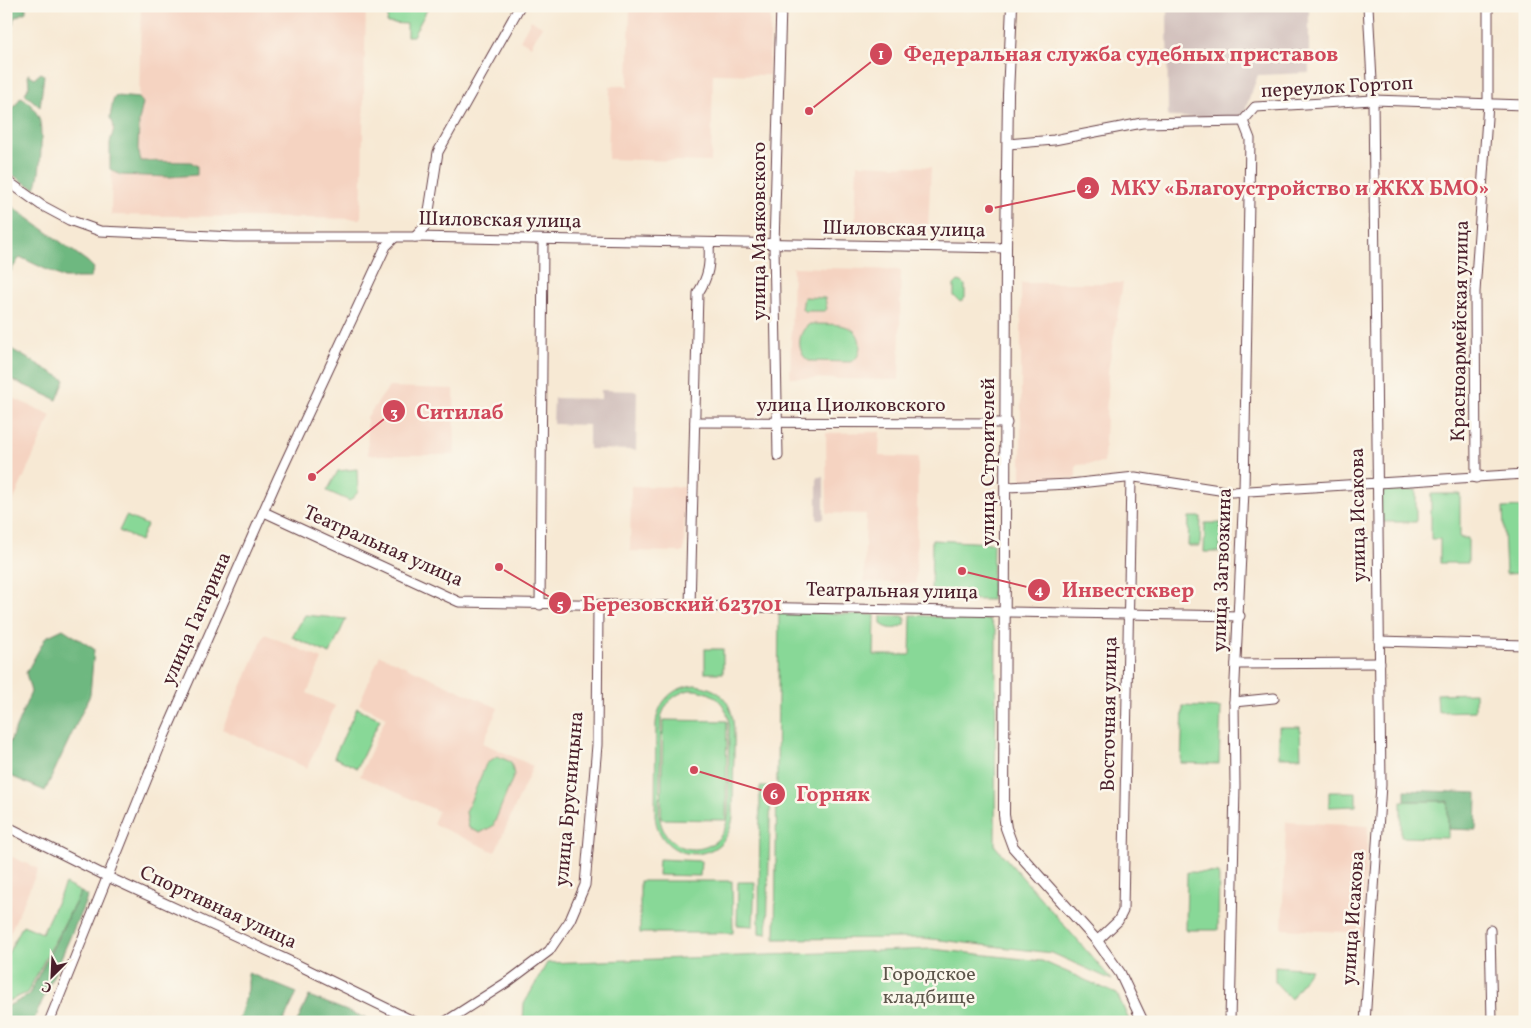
<svg xmlns="http://www.w3.org/2000/svg" width="1531" height="1028" font-family="Vollkorn,serif">
	<style>
		.built { fill: #f5d3c1 }
		.industrial { fill: #d1c0bc }
		.green { fill: #88d897; stroke: #697c61; fill-rule: evenodd }
		.forest { fill: #6eb880; stroke: #5c6c56 }
		.lines { fill: none; stroke-linecap: round; stroke-linejoin: round }
		.minor-casing { stroke: #643d44; stroke-width: 11 }
		.major-casing { stroke: #643d44; stroke-width: 12 }
		.minor { stroke: #fff; stroke-width: 9 }
		.major { stroke: #fff; stroke-width: 10 }
		.labels { text-anchor: middle; dominant-baseline: central; stroke-width: 5; stroke-linejoin: round; paint-order: stroke }
		.street-label { font-size: 20px; fill: #4a1f2b; stroke: #fbf7ec }
		.park-label { font-size: 20px; fill: #5d564b; stroke: #fbf7ec }
		.leader { fill: none; stroke: #d1495b; stroke-width: 2 }
		.callout-dot { fill: #d1495b; stroke: #fbf7ec; stroke-width: 2 }
		.mark-label { font-size: 15px; text-anchor: middle; font-weight: bold; fill: #fff }
		.callout-label { font-size: 21px; text-anchor: middle; font-weight: bold; fill: #d1495b; stroke: #fbf7ec; stroke-width: 5; stroke-linejoin: round; paint-order: stroke }
	</style>
	<rect width="100%" height="100%" fill="#fbf7ec"/>
	<filter id="ink" filterUnits="userSpaceOnUse"><feTurbulence type="fractalNoise" baseFrequency=".02" numOctaves="2"/><feDisplacementMap in="SourceGraphic" scale="10" xChannelSelector="R" yChannelSelector="G"/><feConvolveMatrix kernelMatrix="1 2 1 2 8 2 1 2 1" color-interpolation-filters="sRGB"/></filter>
	<filter id="wash" filterUnits="userSpaceOnUse"><feTurbulence type="fractalNoise" baseFrequency=".0096" numOctaves="4" result="noise"/><feDisplacementMap in="SourceGraphic" scale="20" xChannelSelector="R" yChannelSelector="G"/><feGaussianBlur stdDeviation="1.12" result="paint"/><feColorMatrix in="noise" values="0 0 0 0 0 0 0 0 0 0 0 0 0 0 0 0 0 1.4 0 .05"/><feComposite in="paint" operator="in"/></filter>
	<g filter="url(#wash)">
		<rect width="100%" height="100%" fill="#f7e9d4"/>
		<!-- built -->
		<g class="built">
			<path d="M141,6H366L361,219L111,215L113,103H139Z"/>
			<path d="M630,6H771L769,75L713,74L711,162L608,159L610,86H628Z"/>
			<path d="M531,20L542,26L531,46L520,40Z"/>
			<path d="M857,164L931,167L928,226L855,224Z"/>
			<path d="M793,267L901,270L899,380L790,378Z"/>
			<path d="M1021,283H1123L1108,371L1104,463L1076,465V478L1021,480Z"/>
			<path d="M389,387L454,389L455,455H368L367,417Z"/>
			<path d="M6,395L51,415L12,504L6,501Z"/>
			<path d="M880,432L879,456L918,457L916,584L864,582L866,514L827,513L826,433Z"/>
			<path d="M631,486L685,487L684,552L630,551Z"/>
			<path d="M265,634L322,659L307,693L335,706L307,768L222,729Z"/>
			<path d="M380,655L498,708L483,743L533,766L495,852L433,824L438,811L360,776L386,717L359,704Z"/>
			<path d="M1286,822L1368,826L1363,933L1282,929Z"/>
			<path d="M6,854L38,869L6,942Z"/>
		</g>
		<!-- industrial -->
		<g class="industrial">
			<path d="M1167,6H1309V73L1258,75L1242,118L1168,117Z"/>
			<path d="M601,390L637,391L636,450L589,449V425L553,424L554,398L601,399Z"/>
			<rect x="817" y="477" width="7" height="42"/>
		</g>
		<!-- green -->
		<g class="green">
			<path d="M389,6H429L413,36H407V24L387,23Z"/>
			<path d="M958,281L962,282L965,285V298L960,302L954,296V285Z"/>
			<path d="M804,297L825,298L827,309L825,311H804L802,309Z"/>
			<path d="M810,324C830,325 860,320 860,346C859,354 858,359 850,362L809,361C796,353 797,331 810,324Z"/>
			<path d="M357,469L358,492L350,501L327,491L338,471Z"/>
			<rect x="1379" y="490" width="37" height="32"/>
			<path d="M1431,494H1460V538H1468V563H1440V539H1431Z"/>
			<path d="M1525,507V573L1506,574L1503,508Z"/>
			<path d="M126,516L147,525L140,541L119,531Z"/>
			<path d="M1189,517H1201L1200,546H1188Z"/>
			<path d="M1205,523H1221L1220,552H1204Z"/>
			<path d="M932,540L993,543L992,600L931,599Z"/>
			<path d="M779,612L875,615L874,655H910L911,615L990,620L996,632L995,846L1112,980L1052,953L923,938L775,939Z"/>
			<path d="M305,615L346,619L330,654L292,637Z"/>
			<path d="M881,616H905V624C897,630 889,630 881,624Z"/>
			<rect x="705" y="649" width="18" height="24"/>
			<path d="M695,685C738,690 734,724 734,757C733,777 733,796 733,816C728,867 659,866 655,815L656,724C658,701 673,687 695,685ZM689,690C712,689 728,703 729,725L728,815C724,861 663,860 659,814L661,718C665,703 674,694 689,690Z"/>
			<path d="M1475,693V711L1438,712L1437,694Z"/>
			<path d="M1183,706L1221,708L1219,764L1181,763Z"/>
			<path d="M357,708L380,719L357,768L334,757Z"/>
			<path d="M663,720L727,721L726,820L661,819Z"/>
			<path d="M1279,727H1300L1301,757H1279Z"/>
			<path d="M497,756L511,762L514,775L493,826L480,833L469,828L466,812L486,764Z"/>
			<path d="M760,787H771L767,934L759,933Z"/>
			<path d="M1329,792H1356V806L1329,807Z"/>
			<path d="M1401,801H1448V838L1401,837Z"/>
			<path d="M659,859L701,861L700,876L658,875Z"/>
			<path d="M1187,872L1219,873L1218,930H1186Z"/>
			<path d="M640,881H732L733,933H640Z"/>
			<path d="M738,882H755L753,926L737,925Z"/>
			<path d="M65,884L81,892L27,993L6,1002V957L23,925L42,933Z"/>
			<path d="M932,949L1042,961L1117,994L1130,1022H523L524,1004L547,963Z"/>
			<path d="M1275,966L1311,969L1291,999L1275,982Z"/>
		</g>
		<!-- forest -->
		<g class="forest">
			<path d="M6,6H26V12L14,18L10,40H6Z"/>
			<path d="M41,73L44,75L40,107L25,94L29,86L28,74L35,78Z"/>
			<path d="M116,96L139,98L143,103L139,121L138,149L141,161L191,162L197,166V175L169,177L120,175L110,169C110,160 110,152 110,144C111,133 118,129 110,118L113,100Z"/>
			<path d="M21,97C28,100 36,111 39,118C43,130 41,178 35,188L23,182L6,170V119Z"/>
			<path d="M6,202L88,262L94,268L90,278H64L20,257L6,278Z"/>
			<path d="M6,346L65,380L57,400L6,377Z"/>
			<path d="M63,629L94,649L90,695L45,791L6,774V751L31,692L26,673L46,637Z"/>
			<path d="M1405,790L1477,793L1476,830L1448,829V801H1405Z"/>
			<path d="M81,892L88,896L33,1022H6V1007L28,996Z"/>
			<path d="M248,973L297,993L283,1022H238L248,989Z"/>
			<path d="M309,996L375,1022H297Z"/>
		</g>
	</g>
	<g filter="url(#ink)">
		<g class="lines">
			<defs>
				<g id="minor">
					<path d="M1008,144L1054,140L1142,123L1243,121L1255,107L1373,100L1525,105"/>
					<path d="M6,180L41,205L69,220L100,231L235,237H415L1006,248"/>
					<path d="M415,237L427,224L438,152L520,6"/>
					<path d="M695,422L1007,423"/>
					<path d="M778,456L774,245L781,6"/>
					<path d="M1476,478L1475,292L1488,103V6"/>
					<path d="M1007,487L1070,484L1135,477L1232,492L1525,474"/>
					<path d="M264,512L459,602L1240,616"/>
					<path d="M540,605L543,240"/>
					<path d="M690,607L698,293C709,276 710,264 709,244"/>
					<path d="M1379,641L1525,645"/>
					<path d="M1236,664L1380,663"/>
					<path d="M1234,702L1274,698"/>
					<path d="M6,826L108,877L294,963L415,1022"/>
					<path d="M1490,930L1492,1022"/>
					<path d="M1097,941L1118,921L1123,911L1131,478"/>
					<path d="M49,1022L163,739L278,478L386,246L394,238"/>
					<path d="M445,1022L509,981L549,951L570,920L585,885L597,745L598,606"/>
					<path d="M1230,1022L1235,786L1234,702L1244,491L1250,139L1243,121"/>
					<path d="M1365,1022L1381,785L1373,100L1368,6"/>
				</g>
				<path id="major" d="M1012,6L1008,94L1006,248L1004,815L1006,828L1013,847L1097,941L1120,973L1143,1022"/>
			</defs>
			<!-- minor casing -->
			<use href="#minor" class="minor-casing"/>
			<!-- major casing -->
			<use href="#major" class="major-casing"/>
			<!-- minor -->
			<use href="#minor" class="minor"/>
			<!-- major -->
			<use href="#major" class="major"/>
		</g>
	</g>
	<g class="labels">
		<!-- street labels -->
		<g class="street-label">
			<text transform="translate(1337 88) rotate(-3)">переулок Гортоп</text>
			<text transform="translate(500 221) rotate(1)">Шиловская улица</text>
			<text transform="translate(904 230) rotate(1)">Шиловская улица</text>
			<text transform="translate(760 231) rotate(-90)">улица Маяковского</text>
			<text transform="translate(1461 331) rotate(-89)">Красноармейская улица</text>
			<text x="851" y="406">улица Циолковского</text>
			<text transform="translate(989 462) rotate(-90)">улица Строителей</text>
			<text transform="translate(1359 515) rotate(-91)">улица Исакова</text>
			<text transform="translate(383 547) rotate(24)">Театральная улица</text>
			<text transform="translate(1223 570) rotate(-88)">улица Загвозкина</text>
			<text transform="translate(892 592) rotate(1)">Театральная улица</text>
			<text transform="translate(197 619) rotate(-66)">улица Гагарина</text>
			<text transform="translate(1110 714) rotate(-89)">Восточная улица</text>
			<text transform="translate(570 799) rotate(-85)">улица Брусницына</text>
			<text transform="translate(218 908) rotate(25)">Спортивная улица</text>
			<text transform="translate(1354 918) rotate(-86)">улица Исакова</text>
		</g>
		<!-- park labels -->
		<g class="park-label">
			<text x="929" y="975">Городское<tspan x="929" dy="23">кладбище</tspan></text>
		</g>
	</g>
	<!-- callouts -->
	<path class="leader" d="M809 111L881 54M989 209L1088 188M312 477L394 411M962 571L1039 590M499 567L560 603M694 770L774 794"/>
	<g class="callout-dot">
		<circle cx="809" cy="111" r="5"/>
		<circle cx="989" cy="209" r="5"/>
		<circle cx="312" cy="477" r="5"/>
		<circle cx="962" cy="571" r="5"/>
		<circle cx="499" cy="567" r="5"/>
		<circle cx="694" cy="770" r="5"/>
		<circle cx="881" cy="54" r="12"/>
		<circle cx="1088" cy="188" r="12"/>
		<circle cx="394" cy="411" r="12"/>
		<circle cx="1039" cy="590" r="12"/>
		<circle cx="560" cy="603" r="12"/>
		<circle cx="774" cy="794" r="12"/>
	</g>
	<g class="mark-label">
		<text x="881" y="59">1</text>
		<text x="1088" y="193">2</text>
		<text x="394" y="417">3</text>
		<text x="1039" y="595">4</text>
		<text x="560" y="609">5</text>
		<text x="774" y="799">6</text>
	</g>
	<g class="callout-label">
		<text x="1121" y="61">Федеральная служба судебных приставов</text>
		<text x="1300" y="195">МКУ «Благоустройство и ЖКХ БМО»</text>
		<text x="460" y="419">Ситилаб</text>
		<text x="1128" y="597">Инвестсквер</text>
		<text x="682" y="611">Березовский 623701</text>
		<text x="833" y="801">Горняк</text>
	</g>
	<!-- margin -->
	<rect width="1531" height="1028" fill="none" stroke="#fbf7ec" stroke-width="25"/>
	<!-- north arrow -->
	<g transform="translate(52 976) rotate(204)" stroke="#fbf7ec" stroke-width="4" paint-order="stroke">
	<path d="M0-4L9 19L0 12L-9 19Z" fill="#4a1f2b"/>
	<text y="-8" font-size="14" font-weight="bold" text-anchor="middle" fill="#4a1f2b">С</text>
	</g>
</svg>
